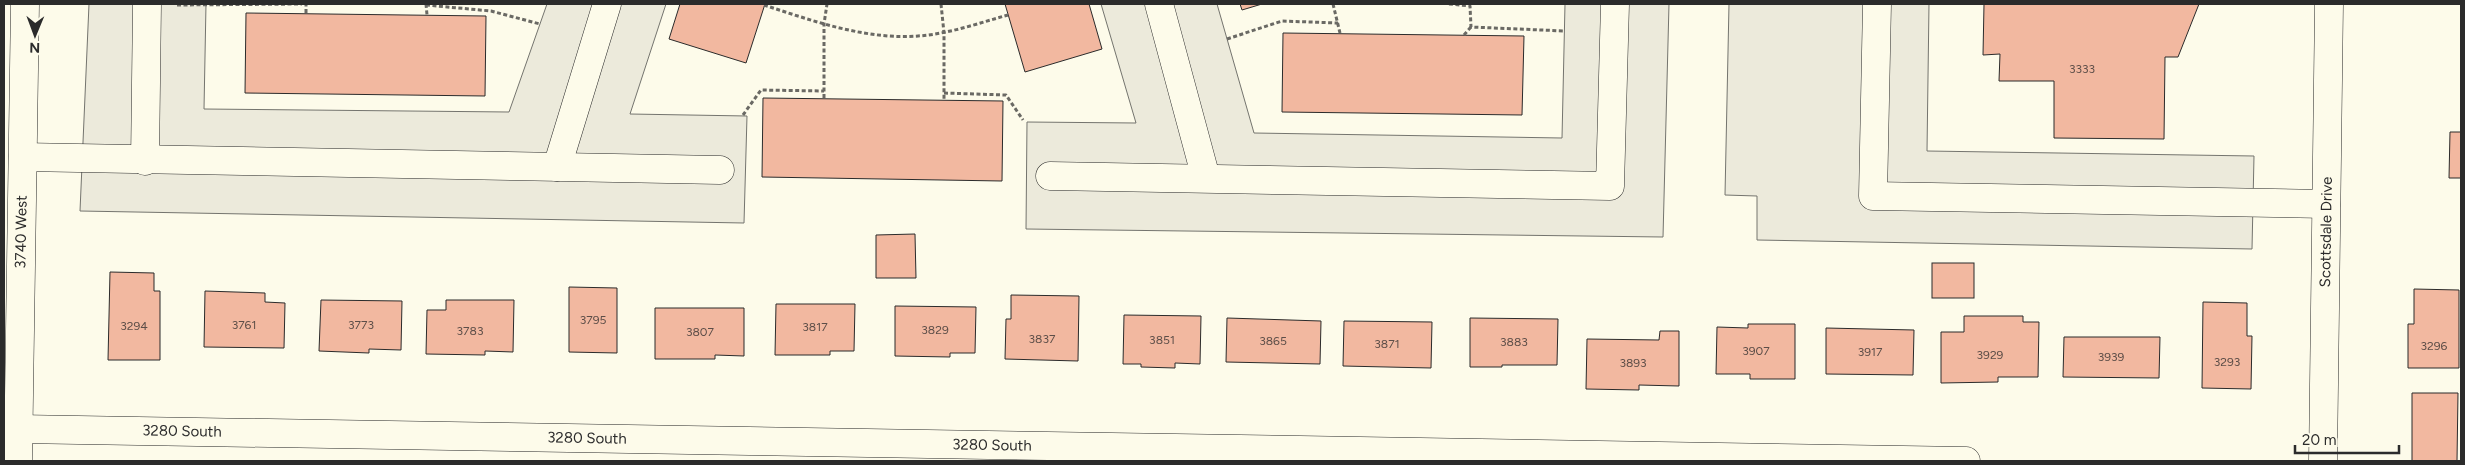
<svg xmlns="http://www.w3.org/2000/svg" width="2465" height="465" font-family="Figtree,sans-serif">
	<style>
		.parking { fill: #eceadb; stroke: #74746e }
		.building { fill: #f2b8a0; stroke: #2b2b2b }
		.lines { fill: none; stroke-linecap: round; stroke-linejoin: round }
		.minor-casing { stroke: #2b2b2b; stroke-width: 29 }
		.path { stroke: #6a6964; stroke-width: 3; stroke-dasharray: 4 2.5; stroke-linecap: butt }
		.minor { stroke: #fdfbea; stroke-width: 28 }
		.labels { text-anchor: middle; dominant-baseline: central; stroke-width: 4; stroke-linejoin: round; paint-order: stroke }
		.number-label { font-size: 12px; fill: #5d4e48 }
		.street-label { font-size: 15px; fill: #2b2b2b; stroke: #fdfbea }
	</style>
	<rect width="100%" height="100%" fill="#fdfbea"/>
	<!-- parking -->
	<g class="parking">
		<path d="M89,4H206L204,109L509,112L547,4H666L630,114L747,116L744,223L80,211Z"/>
		<path d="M1101,4H1217L1254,133L1562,138L1565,4H1669L1663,237L1026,229L1027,122L1136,123Z"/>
		<path d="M1729,4H1929L1927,151L2254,156L2252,249L1757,240V196L1725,195Z"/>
	</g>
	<!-- building -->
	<g class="building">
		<path d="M680,4H765L746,63L669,39Z"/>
		<path d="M1005,4H1089L1102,49L1025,72Z"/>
		<path d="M1240,4H1262L1242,10Z"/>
		<path d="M1984,4H2199L2178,57H2165L2164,139L2054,138V81H1999L2000,54L1983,55Z"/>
		<path d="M246,13L486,16L485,96L245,93Z"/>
		<path d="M1283,33L1524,36L1522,115L1282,112Z"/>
		<path d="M763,98L1003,101L1002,181L762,177Z"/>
		<path d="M2450,132H2461V178H2449Z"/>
		<path d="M915,234L916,278H876V235Z"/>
		<rect x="1932" y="263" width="42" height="35"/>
		<path d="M110,272L154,273V291H160V360H108Z"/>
		<path d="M569,287L617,288V353L569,352Z"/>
		<path d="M2414,289L2459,290V368H2408V324H2414Z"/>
		<path d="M205,291L265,293V302L285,303L284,348L204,347Z"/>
		<path d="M1011,295L1079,296L1078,361L1005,359L1006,319H1011Z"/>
		<path d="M321,300L402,301L401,350L369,349V353L319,351Z"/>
		<path d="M446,300H514L513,352L485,351V355L426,354L427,310H446Z"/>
		<path d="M2203,302L2247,303V336H2252L2251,389L2202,388Z"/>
		<path d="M776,304H855L854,351H830V355H775Z"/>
		<path d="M895,306L976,307L975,353H950V357L895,356Z"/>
		<path d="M655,308H744V356L715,355V359H655Z"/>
		<path d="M1124,315L1201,316L1200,364L1175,363V368L1141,367V364H1123Z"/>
		<path d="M1964,316H2023V322H2039L2038,377H1998V382L1941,383V332H1964Z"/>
		<path d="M1227,318L1321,321L1320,364L1226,362Z"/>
		<path d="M1470,318L1558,319L1557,365H1502V367H1470Z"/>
		<path d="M1344,321L1432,322L1431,368L1343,366Z"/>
		<path d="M1748,324H1795V379H1750V374H1716L1717,327L1748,328Z"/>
		<path d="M1826,328L1914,330L1913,375L1826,374Z"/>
		<path d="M1660,331H1679V386L1639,385V390L1586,389L1587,339L1659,340Z"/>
		<path d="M2064,337H2160L2159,378L2063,377Z"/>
		<path d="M2412,393H2458L2457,461H2412Z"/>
	</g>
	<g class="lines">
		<defs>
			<g id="minor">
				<path d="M1159,4L1206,178"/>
				<path d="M1877,4L1873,196L2326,204"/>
				<path d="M23,157L720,170"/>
				<path d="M145,161L147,4"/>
				<path d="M557,167L607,4"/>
				<path d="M1050,176L1610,186L1615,4"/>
				<path d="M19,429L1966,461"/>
				<path d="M18,461L25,4"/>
				<path d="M2323,461L2329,4"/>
			</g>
		</defs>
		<!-- minor casing -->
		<use href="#minor" class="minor-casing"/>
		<!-- path -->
		<g class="path">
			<path d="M426,4L427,15"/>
			<path d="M941,4L944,33V100"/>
			<path d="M1333,4L1340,33"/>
			<path d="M1449,4L1470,6L1471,27L1565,31"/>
			<path d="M177,5L302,4"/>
			<path d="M426,5L491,11L540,24"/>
			<path d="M764,5C813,21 866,40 918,36C949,34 979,23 1008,15"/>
			<path d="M306,13V4"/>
			<path d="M1464,35L1471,27"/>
			<path d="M1227,39L1282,21L1338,23"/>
			<path d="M944,93L1006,95L1023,120"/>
			<path d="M824,98V24L827,4"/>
			<path d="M743,115L761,90L824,91"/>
		</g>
		<!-- minor -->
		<use href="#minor" class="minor"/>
	</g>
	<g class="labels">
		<!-- number labels -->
		<g class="number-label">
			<text x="2082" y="69">3333</text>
			<text x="593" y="320">3795</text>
			<text x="244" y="325">3761</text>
			<text x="361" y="325">3773</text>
			<text x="134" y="326">3294</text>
			<text x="815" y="327">3817</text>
			<text x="935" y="330">3829</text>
			<text x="470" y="331">3783</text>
			<text x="700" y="332">3807</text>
			<text x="1042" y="339">3837</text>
			<text x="1162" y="340">3851</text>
			<text x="1273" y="341">3865</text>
			<text x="1514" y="342">3883</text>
			<text x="1387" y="344">3871</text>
			<text x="2434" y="346">3296</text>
			<text x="1756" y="351">3907</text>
			<text x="1870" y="352">3917</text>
			<text x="1990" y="355">3929</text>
			<text x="2111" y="357">3939</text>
			<text x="2227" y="362">3293</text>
			<text x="1633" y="363">3893</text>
		</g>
		<!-- street labels -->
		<g class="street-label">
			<text transform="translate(21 232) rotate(-89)">3740 West</text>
			<text transform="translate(2326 232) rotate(-89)">Scottsdale Drive</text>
			<text transform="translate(182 431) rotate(1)">3280 South</text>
			<text transform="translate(587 438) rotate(1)">3280 South</text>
			<text transform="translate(992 445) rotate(1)">3280 South</text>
		</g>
	</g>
	<!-- border -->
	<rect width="2465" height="465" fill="none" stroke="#2b2b2b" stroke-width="10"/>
	<!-- north arrow -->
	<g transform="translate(35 35) rotate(181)" stroke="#fdfbea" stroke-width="4" paint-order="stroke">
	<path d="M0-4L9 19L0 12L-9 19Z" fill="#2b2b2b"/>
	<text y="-8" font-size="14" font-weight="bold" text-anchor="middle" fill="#2b2b2b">N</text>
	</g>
	<!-- scale -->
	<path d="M2295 445v8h104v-8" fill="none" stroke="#2b2b2b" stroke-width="2.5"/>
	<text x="2302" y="445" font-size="15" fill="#2b2b2b" stroke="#fdfbea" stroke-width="4" paint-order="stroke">20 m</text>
</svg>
